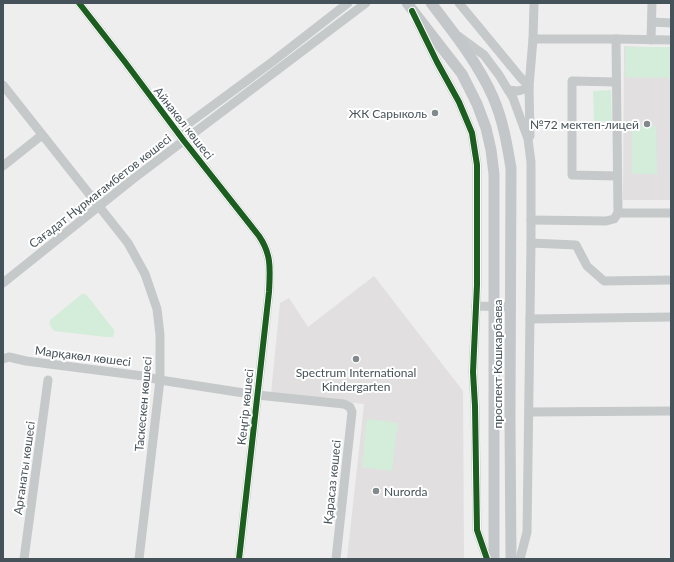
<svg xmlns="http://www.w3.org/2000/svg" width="674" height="562" font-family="Lato,sans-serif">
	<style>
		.education { fill: #e1dfdf }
		.green { fill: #d4edda }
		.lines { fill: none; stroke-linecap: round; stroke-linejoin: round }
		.minor { stroke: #c5c9ca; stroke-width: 9 }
		.major { stroke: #c4c7c9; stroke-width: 11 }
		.cycleway-casing { stroke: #fff; stroke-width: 8 }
		.cycleway { stroke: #1b5e20; stroke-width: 6 }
		.poi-dot { fill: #81898d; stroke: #fff; stroke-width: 1.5 }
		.labels { text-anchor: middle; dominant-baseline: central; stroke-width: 4; stroke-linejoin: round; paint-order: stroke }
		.poi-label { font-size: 12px; fill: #465259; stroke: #fff; text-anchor: end }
		.street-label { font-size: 12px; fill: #465259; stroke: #fff }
	</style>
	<rect width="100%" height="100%" fill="#efeeee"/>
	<!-- education -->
	<g class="education">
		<path d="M624,46L671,48V200H623Z"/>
		<path d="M374,276L463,391L464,559H347L364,404L271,393L280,303L289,298L308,327Z"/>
	</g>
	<!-- green -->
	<g class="green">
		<path d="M626,47H671V78L625,77Z"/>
		<path d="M611,90L612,121L594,122L593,91Z"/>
		<path d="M632,126H656L657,174H632Z"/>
		<path d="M82,294H85L89,298L114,330V333L113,337H106L54,331C51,327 49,325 50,320Z"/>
		<path d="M367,419L398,423L392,471L362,467Z"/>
	</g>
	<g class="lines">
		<!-- minor -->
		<g class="minor">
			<path d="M79,3L125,62L184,141L259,236C272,255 270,270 269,292L239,559"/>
			<path d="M459,3L520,77L529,86"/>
			<path d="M417,21L437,62L459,102L472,133L477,165V285L473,372L475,406L477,530L487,559"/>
			<path d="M652,22L671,23"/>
			<path d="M458,36L484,55L499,75L513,98L528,139L531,162V243L527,532L520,559"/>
			<path d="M533,39L534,3"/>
			<path d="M616,39L671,40"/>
			<path d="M651,40L652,3"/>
			<path d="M616,82L572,81V175L617,176"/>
			<path d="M3,85L128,243L145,274L157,309L160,335V380L139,559"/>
			<path d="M508,90L518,91L529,88"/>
			<path d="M177,132L272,62L348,3"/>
			<path d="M530,136L529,86L533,39H616L618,213"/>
			<path d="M3,166L42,135"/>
			<path d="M531,220L606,221L614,219L618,213H671"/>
			<path d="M531,243L576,245L587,266L604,281L671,280"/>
			<path d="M3,283L133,179L366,3"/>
			<path d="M476,306L510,307"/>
			<path d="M530,319L671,317"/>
			<path d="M3,359L9,357L26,361L143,376L160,380L257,395L344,404L350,407L352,412L336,559"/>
			<path d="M529,412L671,411"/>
			<path d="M24,559L48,380"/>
		</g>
		<!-- major -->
		<g class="major">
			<path d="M407,3L462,74L477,104L486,128L491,150L494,174V559"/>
			<path d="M431,3C454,33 478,63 493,97C503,120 507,144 511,168L510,420L511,559"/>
		</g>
		<defs>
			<g id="cycleway">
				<path d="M79,3L125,62L184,141L259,236C272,255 270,270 269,292L239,559"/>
				<path d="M412,11L437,62L459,102L472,133L477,165V285L473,372L475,406L477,530L487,559"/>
			</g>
		</defs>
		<!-- cycleway casing -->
		<use href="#cycleway" class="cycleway-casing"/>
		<!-- cycleway -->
		<use href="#cycleway" class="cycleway"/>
	</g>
	<!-- markers -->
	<g class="poi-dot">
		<circle cx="435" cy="113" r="4"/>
		<circle cx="647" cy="124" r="4"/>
		<circle cx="356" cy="359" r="4"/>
		<circle cx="376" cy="491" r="4"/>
	</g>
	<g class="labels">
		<!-- poi labels -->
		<g class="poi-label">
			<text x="427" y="113">ЖК Сарыколь</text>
			<text x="639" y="124">№72 мектеп-лицей</text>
			<text x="356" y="372" text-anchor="middle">Spectrum International<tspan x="356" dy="14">Kindergarten</tspan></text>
			<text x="384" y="491" text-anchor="start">Nurorda</text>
		</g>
		<!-- street labels -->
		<g class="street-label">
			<text transform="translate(184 123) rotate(52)">Айнакөл көшесі</text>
			<text transform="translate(100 191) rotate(-38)">Сағадат Нұрмағамбетов көшесі</text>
			<text transform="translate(83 356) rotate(7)">Марқакөл көшесі</text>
			<text transform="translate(497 364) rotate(-90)">проспект Кошкарбаева</text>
			<text transform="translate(143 404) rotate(-85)">Таскескен көшесі</text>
			<text transform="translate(245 407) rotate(-84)">Кеңгір көшесі</text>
			<text transform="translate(24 468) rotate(-82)">Арғанаты көшесі</text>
			<text transform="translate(332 482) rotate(-84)">Қарасаз көшесі</text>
		</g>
	</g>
	<!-- border -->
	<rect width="674" height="562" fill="none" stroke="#465259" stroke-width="8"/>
</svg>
